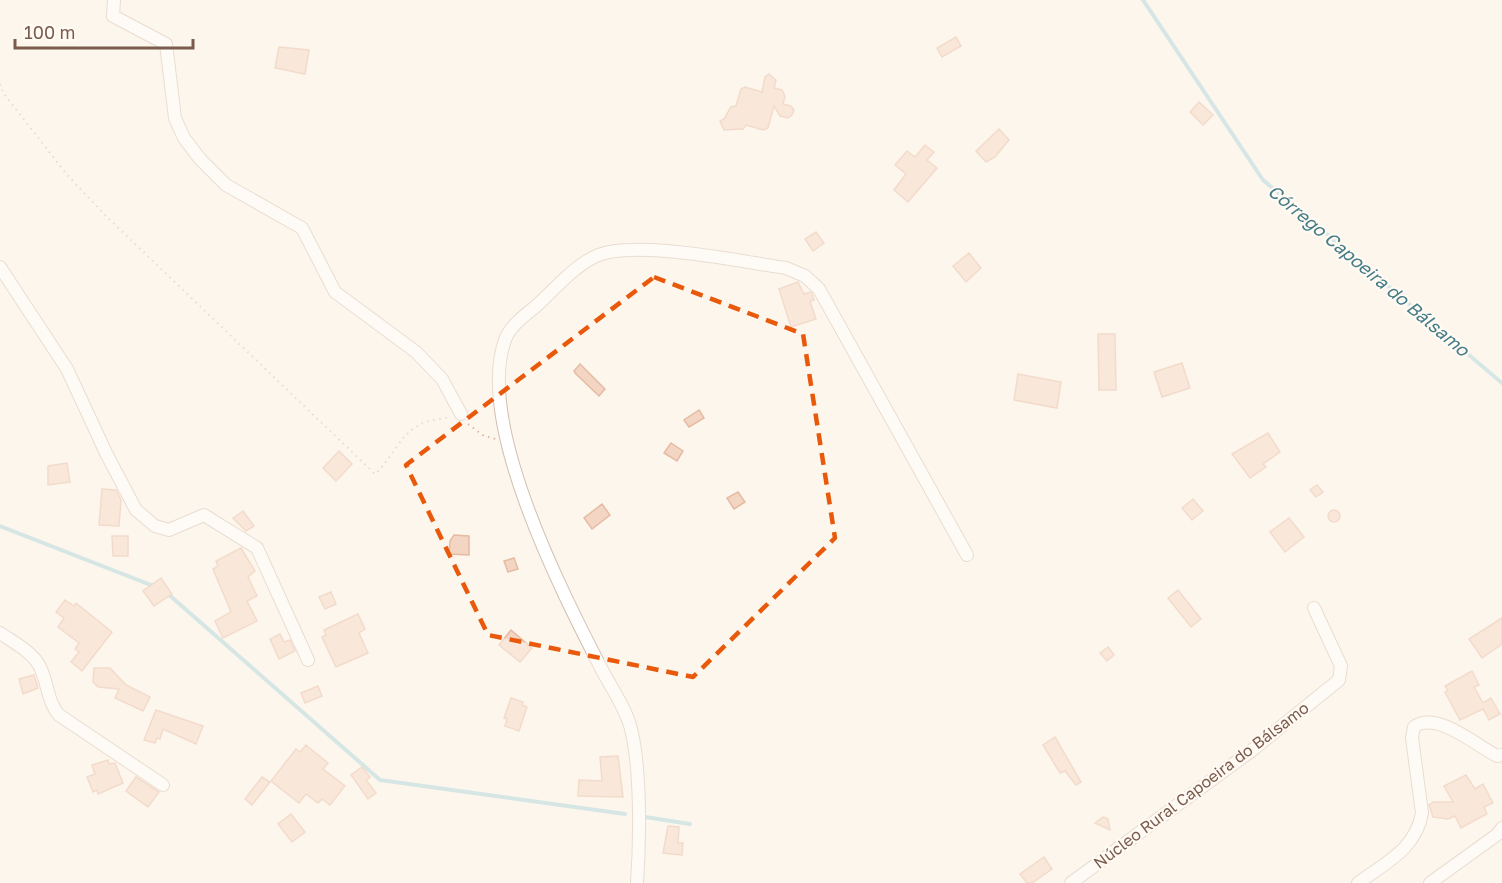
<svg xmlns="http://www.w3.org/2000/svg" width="1502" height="883" font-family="'Golos Text',sans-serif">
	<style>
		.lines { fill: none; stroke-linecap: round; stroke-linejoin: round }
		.stream { stroke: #a5d3da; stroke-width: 4 }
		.building { fill: #f3d5c3; stroke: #e6bba3; stroke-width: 1.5 }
		.minor-casing { stroke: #d1beb0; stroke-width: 14 }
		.path { stroke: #d9b8a5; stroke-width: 2; stroke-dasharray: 1.5 4.5; stroke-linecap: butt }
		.minor { stroke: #fff; stroke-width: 12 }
		.marked { fill: none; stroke: #e8590c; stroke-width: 4.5; stroke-dasharray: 12 8; stroke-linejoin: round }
		.labels { text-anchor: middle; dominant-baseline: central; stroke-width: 4.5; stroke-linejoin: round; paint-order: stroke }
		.street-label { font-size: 16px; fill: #7a5c4d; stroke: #fffaf3 }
		.water-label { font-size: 18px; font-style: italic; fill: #437c86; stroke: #fffaf3 }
	</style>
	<rect width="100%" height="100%" fill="#fdf6ec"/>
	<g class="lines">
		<!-- stream -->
		<g class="stream">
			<path d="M1143,0L1263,180L1502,383"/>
			<path d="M0,526L156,587"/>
			<path d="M167,593L380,780L625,814"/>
			<path d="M645,817L690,824"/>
		</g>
	</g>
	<!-- building -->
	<g class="building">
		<path d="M956,37L961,46L942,57L937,48Z"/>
		<path d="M279,47L309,50L305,74L275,68Z"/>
		<path d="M769,74L776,80L774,88L782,90L785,96L783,104L791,106L794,110L792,115L788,118L780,116L774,106L768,128L763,130L746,125L743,129L724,130L720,121L724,119L731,107L736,106L741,89L745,87L762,92L765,77Z"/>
		<path d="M1199,102L1213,115L1203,125L1190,112Z"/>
		<path d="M999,129L1009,140L995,157L986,162L976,151Z"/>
		<path d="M925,145L934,152L927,160L937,168L908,202L894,190L906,174L895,165L907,151L915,157Z"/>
		<path d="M816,232L824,243L813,251L805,239Z"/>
		<path d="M969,253L981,268L966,282L953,266Z"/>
		<path d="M798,282L804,294L810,292L812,294L814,300L810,301L816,319L791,327L779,289Z"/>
		<path d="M1098,334H1115L1116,390H1099Z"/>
		<path d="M1182,363L1190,388L1162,397L1154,372Z"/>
		<path d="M580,364L605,389L599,396L576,374L574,371Z"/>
		<path d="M1018,374L1061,382L1057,408L1014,400Z"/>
		<path d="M699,410L704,418L689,427L684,420Z"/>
		<path d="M1268,433L1280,452L1263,464L1266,467L1250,478L1232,454Z"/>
		<path d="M671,443L683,451L677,461L664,453Z"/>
		<path d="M339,451L352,464L336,481L323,468Z"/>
		<path d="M67,463L70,482L48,485V466Z"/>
		<path d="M1317,485L1323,492L1316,497L1310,490Z"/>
		<path d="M102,489L116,490L121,500L119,526L99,525Z"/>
		<path d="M738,492L745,502L734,509L727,498Z"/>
		<path d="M1193,499L1203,511L1192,520L1182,508Z"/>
		<path d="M602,504L610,515L592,529L584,518Z"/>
		<circle cx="1334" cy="516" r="6"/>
		<path d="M243,511L254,526L246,531L233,518Z"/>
		<path d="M1289,518L1304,537L1285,552L1270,532Z"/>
		<path d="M454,535L469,536V555L449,554L450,541Z"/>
		<path d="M112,536H128V556H113Z"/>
		<path d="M241,548L255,571L248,577L257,596L247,601L257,621L223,638L215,621L231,612L213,569L218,566L216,561Z"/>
		<path d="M514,558L518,569L508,572L504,561Z"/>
		<path d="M161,578L172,594L154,606L143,591Z"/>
		<path d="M1178,590L1201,619L1191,627L1168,598Z"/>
		<path d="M331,592L336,604L325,609L319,597Z"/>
		<path d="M65,600L74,606L76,603L112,632L82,671L71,662L79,652L75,649L79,643L58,627L64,618L56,612Z"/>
		<path d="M358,614L365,629L359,633L368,653L336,667L322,637L326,635L324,630Z"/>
		<path d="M1502,618V644L1482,658L1469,639Z"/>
		<path d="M511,630L532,648L520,662L499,645Z"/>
		<path d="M280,634L284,642L290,640L295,651L279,659L270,639Z"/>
		<path d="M1108,647L1114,655L1107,661L1100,653Z"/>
		<path d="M94,668H110L126,685L150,697L143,711L115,698L119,689L98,687L93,682Z"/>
		<path d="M1472,671L1479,685L1474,687L1483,703L1491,698L1500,714L1489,720L1483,709L1460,720L1445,692L1448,690L1445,686Z"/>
		<path d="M34,675L38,688L23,694L19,679Z"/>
		<path d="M318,686L322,696L305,703L301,693Z"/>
		<path d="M511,698L523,702L522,705L527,707L519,731L505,726L507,719L504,718Z"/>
		<path d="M156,710L203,726L196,744L163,729L160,739L157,738L155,743L144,740Z"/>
		<path d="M1055,737L1081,782L1076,785L1065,771L1060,773L1043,745Z"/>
		<path d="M306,745L328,763L323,769L345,786L330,805L322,799L318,803L306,794L299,803L271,781L296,749L300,752Z"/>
		<path d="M618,756L623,797L578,796L579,780L602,781L600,757Z"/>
		<path d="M108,760L109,764L115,763L123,783L98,794L97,790L93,792L87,777L95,774L92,765Z"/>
		<path d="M362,767L370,777L366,780L376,793L368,799L351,775Z"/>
		<path d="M1466,775L1475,789L1483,784L1493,803L1484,807L1487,814L1461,828L1455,816L1448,819L1433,817L1429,805L1433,802H1453L1444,786Z"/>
		<path d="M136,777L159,792L148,807L126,791Z"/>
		<path d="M262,777L270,782L252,805L245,799Z"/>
		<path d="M291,814L305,832L292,842L278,824Z"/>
		<path d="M1103,817L1108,819L1110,830L1095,823Z"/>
		<path d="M668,826L679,827L678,843H683L682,855L663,853Z"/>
		<path d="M1044,857L1052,869L1032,883H1027L1020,874Z"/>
	</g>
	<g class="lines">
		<defs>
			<g id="minor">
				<path d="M114,0L113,16L166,44L175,118L184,138L200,159L226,185L302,228L335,292L416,352L442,379L461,414"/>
				<path d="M0,267L67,369L106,453L136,510L155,526L169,530L204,515L257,548L308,660"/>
				<path d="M0,633C13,642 33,652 40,667C48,683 47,701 59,715L163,785"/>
				<path d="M637,883C640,841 641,769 631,729C626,708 611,688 601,668C562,592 475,423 505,340C510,326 524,316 535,307C553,291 572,268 594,257C631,238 742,262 786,268L805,276L819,289L967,555"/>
				<path d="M1071,883L1251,751L1339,680L1341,666L1314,608"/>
				<path d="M1358,883C1385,863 1416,849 1422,813L1412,738L1414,727C1436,710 1477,746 1497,756L1502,755"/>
				<path d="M1430,883L1498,834L1502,828"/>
			</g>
		</defs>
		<!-- minor casing -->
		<use href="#minor" class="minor-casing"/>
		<!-- path -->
		<g class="path">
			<path d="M0,84L4,94L68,176L108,218L375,474C392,459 399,435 421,424C429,420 441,419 450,417"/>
			<path d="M468,424L484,436L496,439"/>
		</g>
		<!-- minor -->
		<use href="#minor" class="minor"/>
	</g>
	<!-- marked area -->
	<path d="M0 0H1502V883H0ZM654,277L803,334L835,538L693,677L488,635L406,465Z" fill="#fdf6ec" fill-opacity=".55" fill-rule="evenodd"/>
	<path class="marked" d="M654,277L803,334L835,538L693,677L488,635L406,465Z"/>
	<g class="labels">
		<!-- street labels -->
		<g class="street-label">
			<text transform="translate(1201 785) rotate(-37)">Núcleo Rural Capoeira do Bálsamo</text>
		</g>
		<!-- water labels -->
		<g class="water-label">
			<text transform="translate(1369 270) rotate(40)">Córrego Capoeira do Bálsamo</text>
		</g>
	</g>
	<!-- scale -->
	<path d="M15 39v9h178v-9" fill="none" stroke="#7a5c4d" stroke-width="3"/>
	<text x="24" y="39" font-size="18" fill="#7a5c4d" stroke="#fffaf3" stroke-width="4.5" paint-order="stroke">100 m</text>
</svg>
